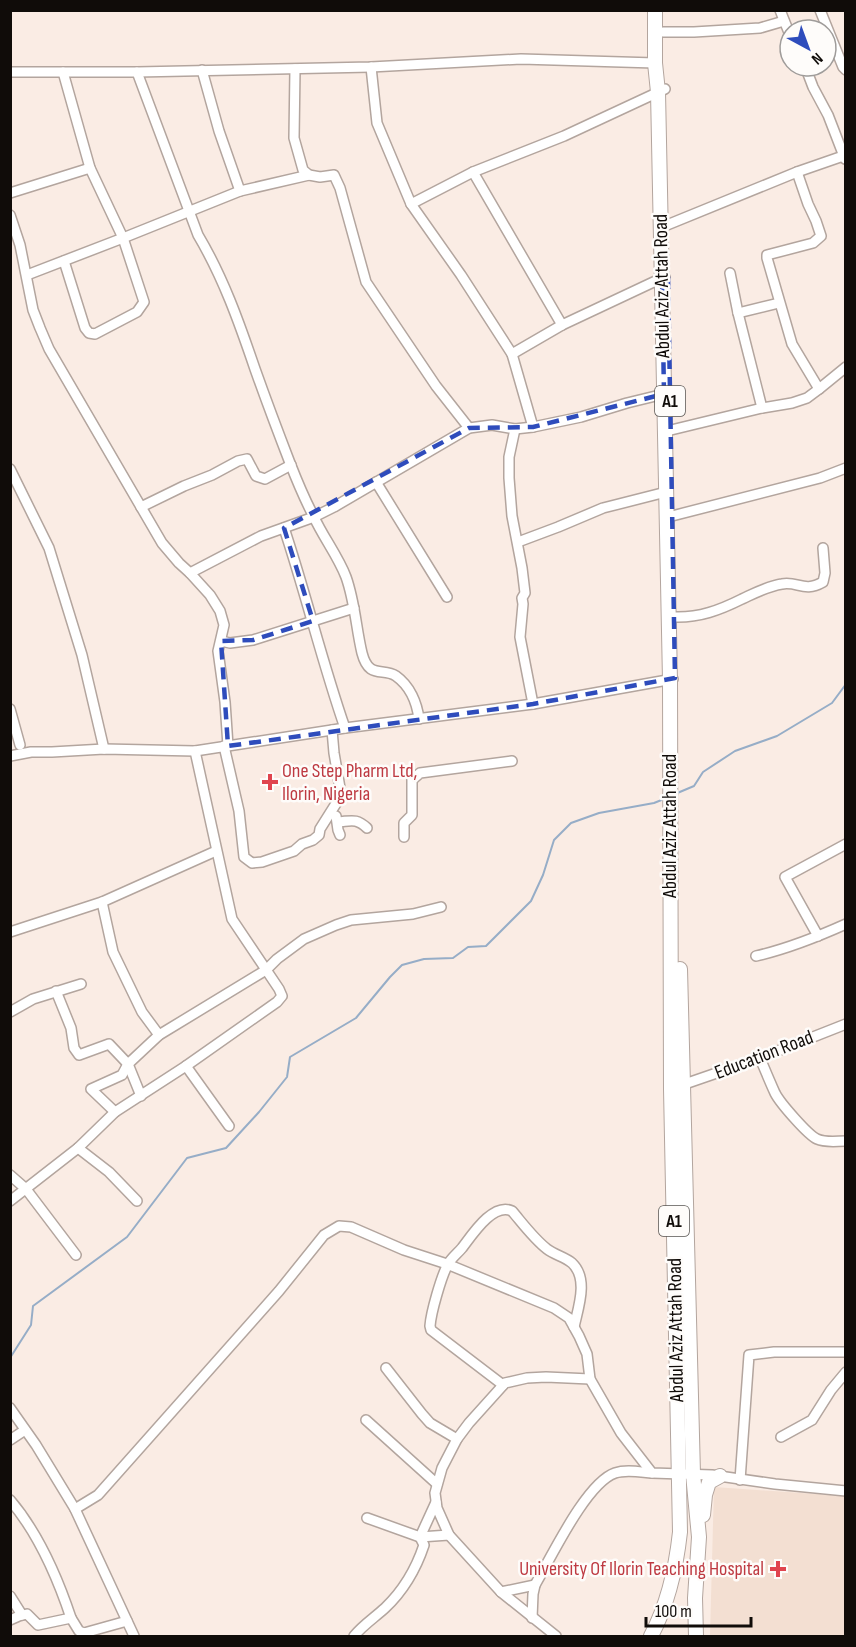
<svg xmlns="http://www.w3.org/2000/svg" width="856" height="1647" font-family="'Sofia Sans Condensed',sans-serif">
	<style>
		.built { fill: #f3dfd2 }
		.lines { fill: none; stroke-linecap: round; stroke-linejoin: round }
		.stream { stroke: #96adc7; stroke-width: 2 }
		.minor-casing { stroke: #b3a59e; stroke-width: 12 }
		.highway-casing { stroke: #b3a59e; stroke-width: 16 }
		.minor { stroke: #fff; stroke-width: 9 }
		.highway { stroke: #fff; stroke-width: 14 }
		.marked { fill: none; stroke: #2e4cbc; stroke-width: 4.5; stroke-dasharray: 12 8; stroke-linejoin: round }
		.health-dot { fill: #e0444e; stroke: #fefcfa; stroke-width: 2 }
		.labels { text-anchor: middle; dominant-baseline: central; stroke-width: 5; stroke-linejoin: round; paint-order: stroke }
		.shield { fill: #fefcfa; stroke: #575451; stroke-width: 1.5 }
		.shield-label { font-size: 18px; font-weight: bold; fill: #100c09 }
		.street-label { font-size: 20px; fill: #100c09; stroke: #fefcfa }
		.health-label { font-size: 20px; fill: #be3a42; stroke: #fefcfa; text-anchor: start }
	</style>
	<rect width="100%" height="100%" fill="#faece4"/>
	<!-- built -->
	<path class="built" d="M714,1487L845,1496V1636H710Z"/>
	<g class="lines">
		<!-- stream -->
		<g class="stream">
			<path d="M675,794L694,786L703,772L735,751L777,736L832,703L846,684"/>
			<path d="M10,1358L31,1325L33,1306L127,1237L187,1158L226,1148L259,1112L287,1077L290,1057L356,1018L390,977L402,965L424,959L453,958L468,947L486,946L531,901L543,875L554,840L571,823L599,813L654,803L664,799"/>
		</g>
		<defs>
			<g id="minor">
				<path d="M780,10L790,35"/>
				<path d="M820,10L843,67L846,70"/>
				<path d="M663,32H694L760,28L784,21"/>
				<path d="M805,66L813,87L828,115L845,159"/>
				<path d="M371,67L377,123L411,204L461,275L512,354L533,427"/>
				<path d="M295,69L294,138L303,170L309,175L320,177L334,175L340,188L366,282L436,386L469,428"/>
				<path d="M202,70L219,131L240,191"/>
				<path d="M10,72H137L371,67L521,59L655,63"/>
				<path d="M63,72L90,168L123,238L144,302L137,312L95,334L89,333L85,328L64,261"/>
				<path d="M137,72L198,235C223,277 239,322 255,369C266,400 278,432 290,463C297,481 305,500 314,517C323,537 338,556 346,577C355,602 356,628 362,653C369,680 383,667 396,676C410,686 417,703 419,719"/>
				<path d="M473,172L562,325"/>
				<path d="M797,172L808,204L816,221L821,236L813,243L767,255V258L792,344L819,389"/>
				<path d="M10,193L90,168"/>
				<path d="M411,204L473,172L564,136L665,89"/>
				<path d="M10,215L20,245L33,310L40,328L49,349L162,543L179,563L190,573L210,595L220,611L224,625L218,651L225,702L228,746"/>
				<path d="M667,225L797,172L846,155"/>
				<path d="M730,273L738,313L762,408"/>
				<path d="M27,275L123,238L240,191L309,175"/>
				<path d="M738,313L779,303"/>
				<path d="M512,354L562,325L662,278L665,277"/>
				<path d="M515,429L509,457V478L512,516L522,568L525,593L522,598L523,604L520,637L533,704"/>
				<path d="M671,430L762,408L792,403L807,398L819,389L846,367"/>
				<path d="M10,469L49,548L82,655L104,749"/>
				<path d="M376,482L447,597"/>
				<path d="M141,507L184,486L212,475L238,461L247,459L256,476L265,479L291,465"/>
				<path d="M672,516L820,478L846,468"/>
				<path d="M284,528C306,594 322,662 345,728"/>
				<path d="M518,542L558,527L603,508L666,492"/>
				<path d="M190,573L261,536L314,517L334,507L469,428L492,425L515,429L533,427L581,417L627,403L664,394"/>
				<path d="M674,617C699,618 720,610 742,599C755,593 768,586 782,584C798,581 804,593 823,582L825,573L823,548"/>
				<path d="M221,641L230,643L253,640L354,608"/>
				<path d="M10,709L20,745"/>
				<path d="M224,746L239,811L244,857L252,863L262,862L294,851L302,844L313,840L319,835L320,829L337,802L340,788L334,753L332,730"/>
				<path d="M10,756L31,752H52L104,749L195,751L345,728L533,704L673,679"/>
				<path d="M336,816L338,830L340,835"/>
				<path d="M338,822C352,821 356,818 367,828"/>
				<path d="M404,837V823L412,815V780L420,773L512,761"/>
				<path d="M102,902L113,952L142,1012L159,1035"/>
				<path d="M10,932L102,902L216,851"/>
				<path d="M818,936L785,877L846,844"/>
				<path d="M756,956C787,949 817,937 846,924"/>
				<path d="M56,991L71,1028L74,1048L79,1055L109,1044L128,1064L141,1096"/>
				<path d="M10,1012L33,999L81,984"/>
				<path d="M760,1058C765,1070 770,1082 775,1093C780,1103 808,1135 817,1139C826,1143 836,1141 846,1141"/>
				<path d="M186,1066L229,1126"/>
				<path d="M679,1086L760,1058L846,1024"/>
				<path d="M115,1112L91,1089L122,1075L128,1064L159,1035L266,970L277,959L304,939L336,925L351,920L413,914L441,907"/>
				<path d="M78,1148L109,1172L137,1201"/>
				<path d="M10,1175L26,1189L76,1255"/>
				<path d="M10,1201L78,1148L115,1112L186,1066L277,1002L282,996L279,989L232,919L195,751"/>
				<path d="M386,1368L422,1414L430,1423L457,1439"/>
				<path d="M503,1385L431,1330L430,1326C431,1312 441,1278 447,1266C450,1259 457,1254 462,1248C472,1235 493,1202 512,1211C523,1224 534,1239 547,1249C555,1255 565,1257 572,1263C589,1279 578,1308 574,1327"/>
				<path d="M10,1408L36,1445L75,1509L134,1636"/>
				<path d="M366,1420L437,1484"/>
				<path d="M781,1437L812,1420L831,1390L846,1372"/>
				<path d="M10,1440L25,1430"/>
				<path d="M740,1480L749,1355L774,1352H846"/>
				<path d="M10,1500C39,1534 57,1576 71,1618"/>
				<path d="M75,1509L98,1495L279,1291L324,1235L339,1226L351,1227L404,1250L447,1264L554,1308L569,1318L579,1336L587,1354L590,1379L621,1433L652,1473L712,1475L775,1484L846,1491"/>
				<path d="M367,1518L420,1537L449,1535"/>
				<path d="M420,1537L436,1502"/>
				<path d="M501,1592L535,1585"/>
				<path d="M10,1596L22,1615"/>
				<path d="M532,1618L533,1594L535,1585C551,1558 586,1483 615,1473C626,1469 640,1472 652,1473"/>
				<path d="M10,1620L19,1616L27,1614L38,1625L71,1618L79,1631L84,1633L127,1621"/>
				<path d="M354,1636C363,1625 374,1618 385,1608C404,1590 416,1569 424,1545L420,1537"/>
				<path d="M556,1636L501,1592L449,1535L437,1508L435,1493L442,1468L457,1439L469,1423L505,1383L527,1378L546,1377L590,1379"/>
			</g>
			<g id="highway">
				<path d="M680,969L693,1474L699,1537L695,1598L696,1636"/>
				<path d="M703,1515L705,1495L709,1482L720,1476"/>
				<path d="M651,1636C668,1604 676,1569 680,1532L671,1089L670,680L658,92L655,63V10"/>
			</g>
		</defs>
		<!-- minor casing -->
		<use href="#minor" class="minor-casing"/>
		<!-- highway casing -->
		<use href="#highway" class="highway-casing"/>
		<!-- minor -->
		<use href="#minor" class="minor"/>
		<!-- highway -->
		<use href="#highway" class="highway"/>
	</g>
	<!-- marked area -->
	<path class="marked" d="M668,277L675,678L533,704L228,746L221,641L253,640L313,621L284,528L469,428L533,427L664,394L662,278Z"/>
	<!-- markers -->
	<g class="health-dot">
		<path d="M267 773h6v6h6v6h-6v6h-6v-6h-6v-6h6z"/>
		<path d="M775 1560h6v6h6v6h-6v6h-6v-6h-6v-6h6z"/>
	</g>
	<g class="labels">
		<!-- shield labels -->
		<g class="shield">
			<rect x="655" y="386" width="30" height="30" rx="4.5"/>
			<rect x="659" y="1206" width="30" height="30" rx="4.5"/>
		</g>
		<g class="shield-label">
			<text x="670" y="401">A1</text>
			<text x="674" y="1221">A1</text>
		</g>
		<!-- street labels -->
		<g class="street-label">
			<text transform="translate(662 286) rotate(-91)">Abdul Aziz Attah Road</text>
			<text transform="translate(670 826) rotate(-90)">Abdul Aziz Attah Road</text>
			<text transform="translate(764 1055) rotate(-21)">Education Road</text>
			<text transform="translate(676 1330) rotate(-91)">Abdul Aziz Attah Road</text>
		</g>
		<!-- health labels -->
		<g class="health-label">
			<text x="282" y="771">One Step Pharm Ltd,<tspan x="282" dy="23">Ilorin, Nigeria</tspan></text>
			<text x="764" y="1569" text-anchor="end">University Of Ilorin Teaching Hospital</text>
		</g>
	</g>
	<!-- border -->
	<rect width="856" height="1647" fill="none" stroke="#100c09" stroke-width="24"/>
	<!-- north arrow -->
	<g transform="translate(808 48) rotate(139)"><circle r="28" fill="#fefcfa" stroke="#9f9c9a" stroke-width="1.5"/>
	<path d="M0-4.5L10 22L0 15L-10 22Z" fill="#2e4cbc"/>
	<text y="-9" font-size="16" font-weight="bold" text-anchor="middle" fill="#100c09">N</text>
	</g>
	<!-- scale -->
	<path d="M646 1617v9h105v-9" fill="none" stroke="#100c09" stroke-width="3"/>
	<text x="655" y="1617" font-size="18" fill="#100c09" stroke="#fefcfa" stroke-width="4.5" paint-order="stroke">100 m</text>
</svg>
